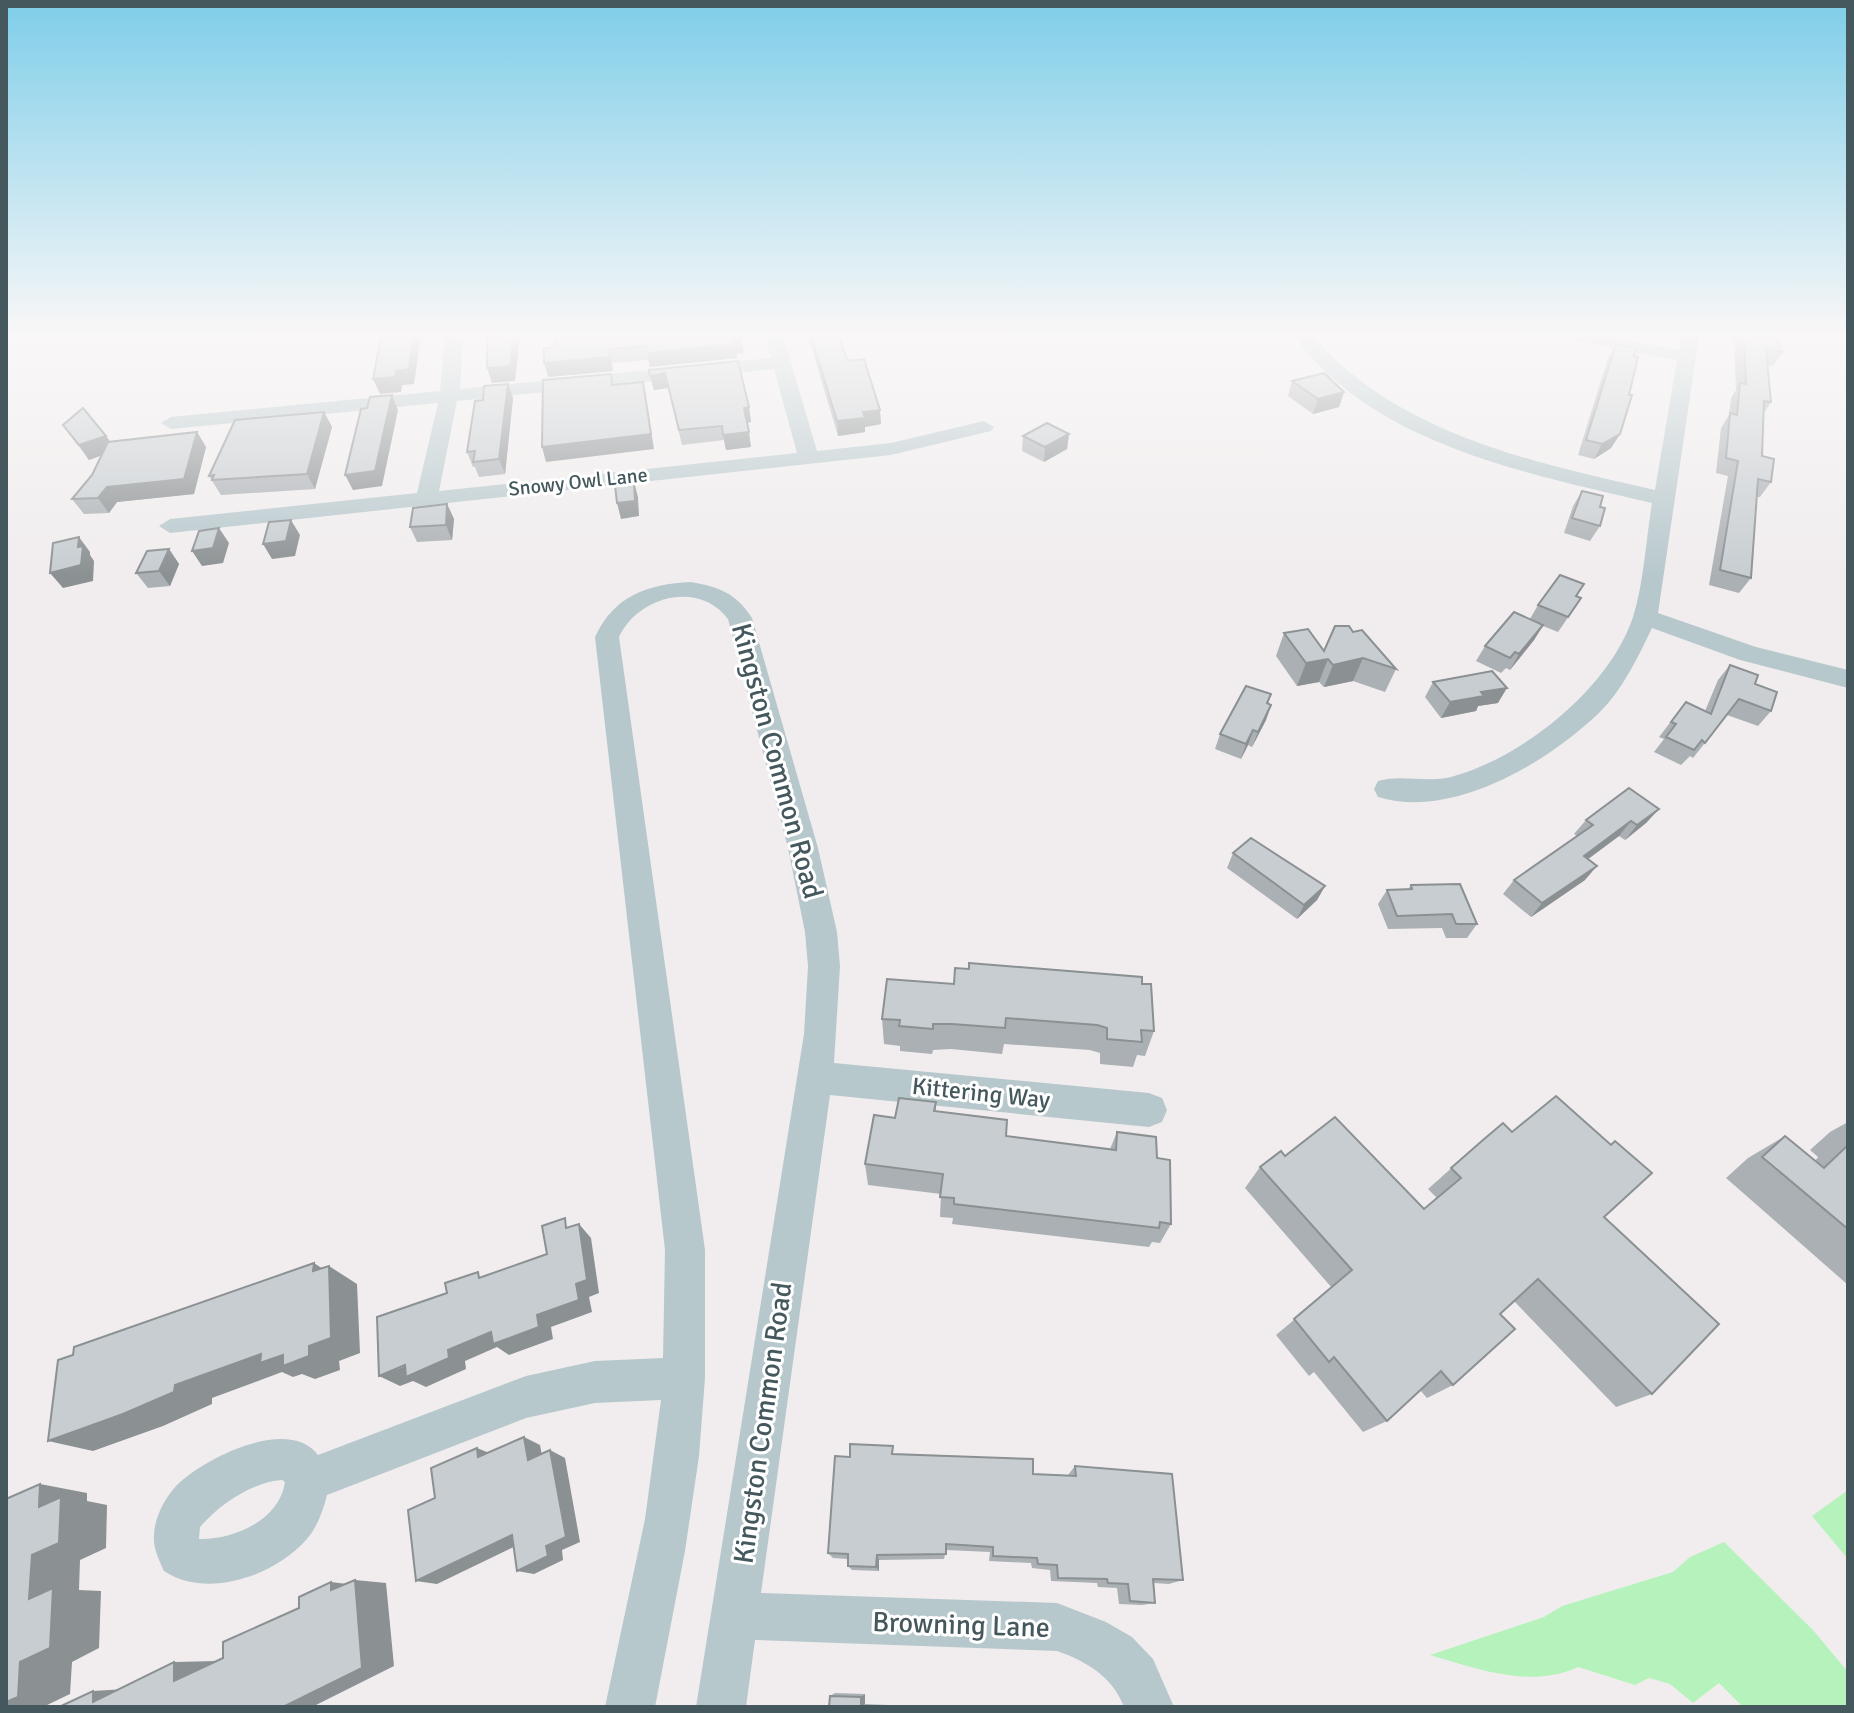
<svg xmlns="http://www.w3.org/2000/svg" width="1854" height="1713" font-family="Signika,sans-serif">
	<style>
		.green { fill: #b6f3bc }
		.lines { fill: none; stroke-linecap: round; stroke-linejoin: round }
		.minor { fill: #b7c8cc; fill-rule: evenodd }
		.wall { fill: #abb0b4 }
		.shaded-wall { fill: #8b9092 }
		.building { fill: #c7cdd1; stroke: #8b9092; stroke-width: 2 }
		.labels { text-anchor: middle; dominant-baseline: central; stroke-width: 6; stroke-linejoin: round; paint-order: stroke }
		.far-street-label { font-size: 20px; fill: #44585d; stroke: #fff }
		.street-label { font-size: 24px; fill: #44585d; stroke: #fff }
		.near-street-label { font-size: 28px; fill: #44585d; stroke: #fff }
	</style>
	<rect width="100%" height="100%" fill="#f1edee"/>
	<!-- green -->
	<g class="green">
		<path d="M1848,1490V1559L1812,1516Z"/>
		<path d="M1724,1542L1813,1630L1848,1672V1707H1743L1719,1683L1693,1703L1670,1684L1649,1678L1635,1685L1578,1667C1531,1689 1477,1669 1430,1655L1544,1617L1562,1606L1673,1572L1690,1557Z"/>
	</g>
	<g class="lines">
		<!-- minor -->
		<g class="minor">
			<path d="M445,336H463L460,389L771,358L765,336H783L817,451L891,443L984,421L994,427L991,431L891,455L170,533L159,526L170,519L417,493L438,403L171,429L161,423L171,417L440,391ZM774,369L797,453L439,491L457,401Z"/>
			<path d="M1294,336H1312C1400,435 1532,462 1655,490L1677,360L1577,341L1568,336H1605L1679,350L1681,336H1699L1658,613L1756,647L1848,670V688L1740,660L1652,628C1638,657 1623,689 1600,712C1548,762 1453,820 1378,797L1374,789L1378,781C1401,774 1427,783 1451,777C1522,758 1609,689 1633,617C1644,582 1646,539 1652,503C1530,474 1373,445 1294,336Z"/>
			<path d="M691,582C719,587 736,593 752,618L818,848L837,932L840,966L834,1063L1149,1093L1162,1098L1167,1110L1162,1122L1149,1127L830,1095L761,1593L1057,1603L1106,1622L1132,1637L1153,1659L1174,1707H1124C1113,1677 1086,1661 1057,1651L755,1640L746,1707H696L804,1034L808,966L805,932L788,848L728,619C699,580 638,596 619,637L705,1250V1378L699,1456L685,1551L655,1707H605L645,1519L661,1400L595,1403L526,1418L327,1495C323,1511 317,1528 306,1540C273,1577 206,1599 164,1571C159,1560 153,1548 154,1536C154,1519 164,1499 176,1486C202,1459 289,1415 318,1455L526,1376L595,1361L663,1358L665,1250L595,637C614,596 647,584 691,582ZM282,1480L285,1482C280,1520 233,1540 199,1539L200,1527C219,1505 252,1482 282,1480Z"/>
		</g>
	</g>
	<!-- wall -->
	<g class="wall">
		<path d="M555,336L744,353L736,354L737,358L650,367L648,360L612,363L613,371L548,377L555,347Z"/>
		<path d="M808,336H838L848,361L881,424L865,427V432L838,436Z"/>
		<path d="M1730,336H1774L1783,352L1773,366L1767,365L1771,402L1764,413L1762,456L1771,482L1760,497H1757L1751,578L1739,593L1709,585L1728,476L1716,473L1721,428L1729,415L1731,398L1736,390L1734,343Z"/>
		<path d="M1616,344L1634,356L1620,434L1611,448L1594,459L1578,455L1608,358Z"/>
		<path d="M649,370L749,407L751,422L747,423L751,447L726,450L724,440L682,445L668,388L654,390Z"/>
		<path d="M1292,381L1344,392L1339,407L1313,414L1288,396Z"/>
		<path d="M508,384L513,398L505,474L479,477L475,467H473L467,452L483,400Z"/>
		<path d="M324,412L332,427L315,489L221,495L209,476Z"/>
		<path d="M63,425L106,436L110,442L197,432L206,447L194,494L117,502L109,513L84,514L72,499L92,475L102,455L89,460Z"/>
		<path d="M1069,434L1067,449L1044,462L1022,451L1023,436Z"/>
		<path d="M1582,491L1600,507V526L1590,541L1564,533L1573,506Z"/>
		<path d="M447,504L454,519L452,540L417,542L410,527Z"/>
		<path d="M169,549L179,564L170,586L148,588L136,573Z"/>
		<path d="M1577,596L1571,613L1558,632L1543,626L1534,640L1510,670L1506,668L1501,673L1476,661L1485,646L1530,619L1538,605Z"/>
		<path d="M1353,632L1396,669L1385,692L1353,681L1324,687L1319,682L1297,686L1276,656L1284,633L1324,651Z"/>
		<path d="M1730,665L1755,684L1771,711L1758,726L1727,715L1693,758L1690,756L1681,765L1654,752L1664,739L1659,737L1686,702L1705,711L1718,680Z"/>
		<path d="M1433,682L1498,703L1478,706L1476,711L1441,718L1425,697Z"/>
		<path d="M1271,694L1268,704L1271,705L1266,720L1252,747L1248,745L1241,759L1215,749L1220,734Z"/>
		<path d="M1659,809L1646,823L1625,840L1619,836L1588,859L1585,880L1531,917L1503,894L1514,880L1577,836L1574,834L1586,820Z"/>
		<path d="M1233,853L1325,886L1317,900L1297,919L1227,868Z"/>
		<path d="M1411,885L1477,924L1467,938H1446L1442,928L1388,929L1378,904L1387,890L1408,889Z"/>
		<path d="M954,984H1142L1154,1031L1145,1056L1137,1055L1133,1067L1100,1064V1053L1090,1050L1004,1044L1002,1054L951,1049L933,1050L932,1054L900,1051V1046L884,1044L882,1019Z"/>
		<path d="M936,1102V1111L1006,1136L1110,1149L1117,1132L1157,1158L1171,1224L1160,1243L1152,1242L1149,1247L952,1224L953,1218L940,1217L941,1194L868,1185L865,1164L895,1118Z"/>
		<path d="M1848,1122V1285L1726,1178L1748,1158L1785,1136L1815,1161L1818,1157L1810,1150L1830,1132Z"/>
		<path d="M1483,1140L1604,1217L1652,1394L1616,1407L1514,1301L1500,1314L1453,1385L1427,1398L1420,1390L1387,1421L1363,1432L1314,1372L1309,1376L1276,1335L1332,1288L1245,1188L1260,1167L1285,1156L1424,1209L1437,1198L1428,1189Z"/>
		<path d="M894,1454L1033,1474L1068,1475L1075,1466L1183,1580L1169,1584L1154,1583L1155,1603L1142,1605L1119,1604L1117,1588L1098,1587L1097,1583L1051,1581L1050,1570L1032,1568L1031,1563L989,1561L990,1552L946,1550L944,1559L879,1560V1571L852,1570L848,1566V1559L833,1558L828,1553L850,1457Z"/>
		<path d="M835,1693L865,1694V1704L888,1705V1707H829L830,1696Z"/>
		<path d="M1044,1705L1075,1706L1076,1707H1044Z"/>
	</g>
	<!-- shaded-wall -->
	<g class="shaded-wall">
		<path d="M414,336H421L414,384L402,385L401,392L380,394L373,379L396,371Z"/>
		<path d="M513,336H520L515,381L492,383L487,368Z"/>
		<path d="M742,340L744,353L736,354L737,358L650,367L647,353Z"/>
		<path d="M609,349L613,371L548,377L544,363Z"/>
		<path d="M665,373L668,388L654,390L650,376Z"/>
		<path d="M643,382L654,449L546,462L542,447Z"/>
		<path d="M508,384L513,398L505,474L499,459Z"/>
		<path d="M1344,392L1339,407L1313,414L1318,399Z"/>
		<path d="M392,395L398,410L382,486L353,490L345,475Z"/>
		<path d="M749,407L751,422L746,423L744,408Z"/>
		<path d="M880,410L881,424L865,427V432L838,436L837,421L863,412Z"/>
		<path d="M324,412L332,427L315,489L307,474Z"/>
		<path d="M197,432L206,447L194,494L117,502L109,513L98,498L107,487Z"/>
		<path d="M749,432L751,447L726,450L723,435Z"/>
		<path d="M1069,434L1067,449L1044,462L1045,447Z"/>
		<path d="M1620,434L1611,448L1594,459L1602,444Z"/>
		<path d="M106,436L116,450L89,460L79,445Z"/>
		<path d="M634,482L638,497L639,516L621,519L617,503Z"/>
		<path d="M447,504L454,519L452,540L446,525Z"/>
		<path d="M291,520L300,535L295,556L272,559L263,544Z"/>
		<path d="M219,528L229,543L223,563L202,566L192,551Z"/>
		<path d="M79,537L90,552V555L94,561L93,581L63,588L50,573L78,547Z"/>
		<path d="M169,549L179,564L170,586L159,571Z"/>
		<path d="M1543,625L1534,640L1510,670L1519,654Z"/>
		<path d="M1363,658L1353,681L1324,687L1333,665Z"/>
		<path d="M1328,659L1319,682L1297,686L1306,663Z"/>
		<path d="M1507,688L1498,703L1478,706L1476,711L1441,718L1450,702L1481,692Z"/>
		<path d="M1271,705L1266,720L1252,747L1258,732Z"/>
		<path d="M1253,730L1248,745L1241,759L1246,744Z"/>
		<path d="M1659,809L1646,823L1625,840L1637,825Z"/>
		<path d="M1631,821L1619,836L1572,871L1584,856Z"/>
		<path d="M1597,866L1585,880L1531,917L1542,903Z"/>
		<path d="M1325,886L1317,900L1297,919L1304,905Z"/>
		<path d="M579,1224L591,1238L599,1293L589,1297L592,1312L551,1327L553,1339L509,1355L497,1347L465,1361L466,1369L426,1387L413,1381L400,1386L379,1376L448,1350L491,1332L537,1315L576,1284Z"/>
		<path d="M314,1263L329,1273V1266L357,1284L360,1353L339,1361L340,1370L315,1379L302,1374L293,1377L282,1372L212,1398V1404L163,1426L93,1451L48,1441L175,1385L313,1271Z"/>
		<path d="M524,1437L540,1445L544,1467L528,1460Z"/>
		<path d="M477,1448L494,1455L478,1457Z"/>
		<path d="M550,1450L565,1458L580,1542L562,1550L563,1560L534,1574L517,1571L546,1546Z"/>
		<path d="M40,1484L87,1493V1501L107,1505L106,1548L80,1560L79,1590L101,1591L99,1648L72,1662L70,1694L43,1707H6V1702L20,1662L29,1599L32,1555L39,1507Z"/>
		<path d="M512,1535L528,1540L437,1584L416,1581Z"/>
		<path d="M877,1555L879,1560V1571L876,1567Z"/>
		<path d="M355,1580L386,1583L394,1666L316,1705L317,1707H283L331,1590V1582L355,1585Z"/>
		<path d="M217,1661L174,1681V1662Z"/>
		<path d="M141,1688L93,1702V1691Z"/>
		<path d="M865,1694V1704L861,1707V1697Z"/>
	</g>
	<!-- building -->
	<g class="building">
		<path d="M381,336H414L411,356L409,369L396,371L395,377L373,379Z"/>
		<path d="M487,336H513L510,366L487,368Z"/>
		<path d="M555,336H742V340H734L735,344L647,353L646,346L609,349L610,357L544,363V348L555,347Z"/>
		<path d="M811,336H838L848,361L864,359L880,410L863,412L865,418L837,421Z"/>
		<path d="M1744,336H1774L1783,352L1766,349L1771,402L1764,401L1762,456L1774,459L1771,482L1758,479L1751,578L1720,570L1738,461L1726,458L1730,413L1737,415L1740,383L1746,384Z"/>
		<path d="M1616,344L1636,348L1634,356L1638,357L1629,395H1632L1620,434L1602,444L1586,440Z"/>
		<path d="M738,361L749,407L744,408L749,432L723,435L722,426L679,430L665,373L650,376L649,370Z"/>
		<path d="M1324,373L1344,392L1318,399L1292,381Z"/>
		<path d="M611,374L612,385L643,382L651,434L542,447L543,380Z"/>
		<path d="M508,384L499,459L473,462L475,451L467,452L475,401L483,400L484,386Z"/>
		<path d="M392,395L375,471L345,475L361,409L367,408L370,397Z"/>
		<path d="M83,408L106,436L79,445L63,425Z"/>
		<path d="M324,412L307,474L212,480L214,475L209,476L235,420Z"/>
		<path d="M1047,423L1069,434L1045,447L1023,436Z"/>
		<path d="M197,432L184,479L107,487L98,498L72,499L92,475L108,442Z"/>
		<path d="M634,482L635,501L617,503L615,485Z"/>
		<path d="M1582,491L1603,496L1600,507L1605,508L1600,526L1572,518Z"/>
		<path d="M447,504L446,525L410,527L413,508Z"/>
		<path d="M291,520L286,541L263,544L269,522Z"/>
		<path d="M219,528L213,548L192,551L199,531Z"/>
		<path d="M79,537L78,547L83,546L81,565L50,573L53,543Z"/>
		<path d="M169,549L159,571L136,573L147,551Z"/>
		<path d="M1560,575L1584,584L1576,596L1581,598L1568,617L1538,605Z"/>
		<path d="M1514,612L1543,625L1519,654L1515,652L1510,658L1485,646Z"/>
		<path d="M1335,626H1349L1353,632L1362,630L1396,669L1363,658L1333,665L1328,659L1306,663L1284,633L1308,629L1324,651Z"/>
		<path d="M1730,665L1758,675L1755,684L1777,692L1771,711L1739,699L1705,743L1702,740L1694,750L1666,737L1676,724L1671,722L1686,702L1711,714Z"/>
		<path d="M1492,671L1507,688L1481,692L1484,696L1450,702L1433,682Z"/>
		<path d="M1246,686L1271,694L1267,703L1271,705L1258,732L1253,730L1246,744L1220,734Z"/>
		<path d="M1629,788L1659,809L1637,825L1631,821L1584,856L1597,866L1542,903L1514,880L1593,825L1586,820Z"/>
		<path d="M1251,838L1325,886L1304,905L1233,853Z"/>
		<path d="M1460,884L1477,924H1456L1452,914L1397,916L1387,890L1412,889L1411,885Z"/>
		<path d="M969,963L1142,977V984H1151L1154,1031L1141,1030L1142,1042L1107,1039V1028L1097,1025L1006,1018L1005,1028L952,1024H933V1029L899,1026L900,1020L882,1019L887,979L954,984L955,968L969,969Z"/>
		<path d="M1556,1096L1611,1145L1615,1141L1652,1173L1604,1217L1719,1324L1652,1394L1538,1279L1500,1314L1515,1329L1453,1385L1441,1371L1387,1421L1334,1357L1329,1362L1294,1319L1352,1270L1260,1167L1281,1151L1285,1156L1335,1117L1424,1209L1461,1178L1451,1168L1483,1140L1503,1123L1512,1132Z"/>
		<path d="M899,1098L936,1102L934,1111L1007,1120L1006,1136L1116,1150L1117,1132L1156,1137L1157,1158L1170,1160L1171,1224L1160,1222L1159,1228L954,1204V1198L940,1197L943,1174L865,1164L874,1115L895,1118Z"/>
		<path d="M1785,1136L1824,1168L1848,1145V1229L1762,1157Z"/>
		<path d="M565,1218L566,1228L579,1224L587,1280L576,1284L579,1300L537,1315L539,1327L493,1344L491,1332L448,1350L449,1358L406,1377L405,1365L379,1376L377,1317L447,1293L445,1283L478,1272L479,1278L547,1254L542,1226Z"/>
		<path d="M314,1263L313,1271L329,1266L331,1338L309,1346V1356L283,1366V1355L260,1363L261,1354L175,1385L174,1392L123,1414L48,1441L58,1360L73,1355L74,1347Z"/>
		<path d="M524,1437L528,1460L550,1450L566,1537L546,1546L548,1556L517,1571L512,1535L416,1581L408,1510L435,1498L431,1468L477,1448L478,1457Z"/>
		<path d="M850,1444L893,1446L892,1454L1033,1459V1474L1076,1476L1075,1466L1172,1474L1183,1580L1153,1579L1155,1603L1130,1601L1128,1584L1108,1583L1107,1579L1058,1578L1057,1565L1038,1564L1037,1558L993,1556V1547L946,1544V1554L877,1555L876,1567L848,1566V1554L828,1553L835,1456L850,1457Z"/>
		<path d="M40,1484L39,1507L61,1497L59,1543L32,1555L29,1599L53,1588L50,1648L20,1662L18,1697L6,1702V1499Z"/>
		<path d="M355,1580L362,1668L283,1707H59L93,1691V1702L174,1662V1681L223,1658V1642L299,1608V1597L331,1582V1590Z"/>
		<path d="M830,1696L861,1697V1707H829Z"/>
	</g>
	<!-- sky -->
	<linearGradient id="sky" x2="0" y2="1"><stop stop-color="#7ecee9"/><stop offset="0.58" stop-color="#f9f7f7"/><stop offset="1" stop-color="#f9f7f7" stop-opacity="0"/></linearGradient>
	<rect width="1854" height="576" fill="url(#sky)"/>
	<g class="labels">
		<!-- far-street labels -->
		<g class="far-street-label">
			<text transform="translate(578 482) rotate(-6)">Snowy Owl Lane</text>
		</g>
		<!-- street labels -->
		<g class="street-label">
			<text transform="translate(981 1093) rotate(6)">Kittering Way</text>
		</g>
		<!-- near-street labels -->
		<g class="near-street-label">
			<text transform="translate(777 761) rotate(75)">Kingston Common Road</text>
			<text transform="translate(763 1423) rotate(-82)">Kingston Common Road</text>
			<text transform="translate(961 1625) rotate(2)">Browning Lane</text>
		</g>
	</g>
	<!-- border -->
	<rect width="1854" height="1713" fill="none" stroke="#44585d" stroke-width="16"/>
</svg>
